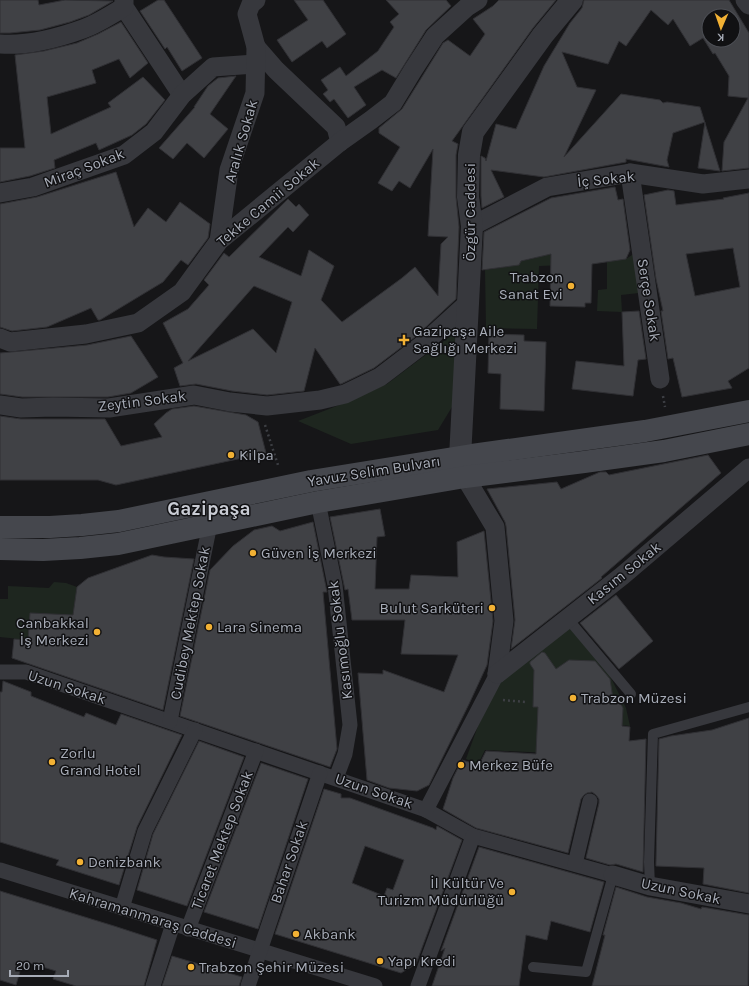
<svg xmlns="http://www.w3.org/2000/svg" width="749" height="986" font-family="Karla,sans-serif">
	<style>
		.green { fill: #1e261f }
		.building { fill: #404145; stroke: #303034; fill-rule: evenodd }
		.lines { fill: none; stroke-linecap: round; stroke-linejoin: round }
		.path { stroke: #3d3f44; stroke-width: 2.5; stroke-dasharray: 2 3; stroke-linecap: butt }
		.service { stroke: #37383d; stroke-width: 10 }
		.pedestrian { stroke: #37383d; stroke-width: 15 }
		.minor { stroke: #37383d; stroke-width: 19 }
		.tertiary { stroke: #37383d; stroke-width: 22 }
		.secondary { stroke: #45474d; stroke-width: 22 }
		.poi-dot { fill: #f2b134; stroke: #111113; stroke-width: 1.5 }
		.labels { text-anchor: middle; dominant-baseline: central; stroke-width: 3; stroke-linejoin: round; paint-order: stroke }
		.street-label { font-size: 15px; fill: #a8adb8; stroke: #111113 }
		.poi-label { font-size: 15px; fill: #a8adb8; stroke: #111113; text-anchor: start }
		.district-label { font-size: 19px; font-weight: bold; fill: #c9ccd4; stroke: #111113 }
	</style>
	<rect width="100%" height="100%" fill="#161618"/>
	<!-- green -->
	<g class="green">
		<path d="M552,252L594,264L539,266L537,329L486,328L485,270L519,265L521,261L535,258Z"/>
		<path d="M635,253L639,293L621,295L622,312L597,311L598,290L607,289V261L626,259Z"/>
		<path d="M456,332L455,402L438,430L351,444L298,421L347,402L387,384Z"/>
		<path d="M54,582L66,583L77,587L73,615L30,613L28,640L0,637V599H8V586L49,588Z"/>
		<path d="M568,626L610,676L626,708L630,726L620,725L549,753L485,750L478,764L466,759L478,726L497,687L506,674Z"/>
	</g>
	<!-- building -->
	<g class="building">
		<path d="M0,0H38L39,5L65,0L113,1L89,15L70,22L40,30L10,33H0Z"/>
		<path d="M158,0H164L202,58L182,71L167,47L165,49L140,11Z"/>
		<path d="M294,0H323L346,34L327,48L322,41L292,62L277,40L308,20Z"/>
		<path d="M386,0H446L451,6L426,30L396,78L382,70L354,87L366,105L348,118L334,99L330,102L323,94L328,90L321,80L340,67L346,76L378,51L394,27L390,22L399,14Z"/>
		<path d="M499,0H556L533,28L452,141L458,144L456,155V197L459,227L456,299L415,337L374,368L341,384H340L315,348L304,391L267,395L232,391L196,384L180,386L174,368L183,363L163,323L188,309L209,285L204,280L224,253L229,257L288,199L296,207L299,204L309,215L293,232L288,227L259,257L301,276L309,250L334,266L321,300L342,322L402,278L415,267L438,296L441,244L448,237L428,236L433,149L410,188L399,181L392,191L378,183L400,147L379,133V128L402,109L443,43L448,40L470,56L485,34L473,19L493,6ZM254,286L292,302L276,353L253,329L188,361Z"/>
		<path d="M584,0H729L749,33V168L722,171L724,142L748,98L728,96L729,76L715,53L713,54L703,38L690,46L673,19L668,25L651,10L626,46L619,41L608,64L562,52L577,87L596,90L564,157L621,94L660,100L663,103L667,102L700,107L720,171L698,168L705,122L673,133L667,160L669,167L626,159V162L544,177L491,170L504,197L482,208L481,196V156L485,158L486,161L496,124L516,129L544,66L570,23L582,8ZM709,16H733V40H709Z"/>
		<path d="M121,22L148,63L130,78L119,59L92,70L96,83L47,97L51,134L111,107L108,103L143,77L165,100L146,124L132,135L99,150L96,143L54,160L55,168L30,176L0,182V148H25L15,55L44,51L77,43L98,34Z"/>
		<path d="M236,76L210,114L228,129L204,158L187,143L173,159L159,148L195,107H194L208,86L218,78Z"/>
		<path d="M116,172L134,227L148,208L166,222L180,202L210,224L208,238L188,265L181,260L163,282L100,320H98L91,308L47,327L12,331L0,327V204L37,197Z"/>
		<path d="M615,187L618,200L623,199L630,250L626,259L592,264L591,303H585V307L550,306L551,254L521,261L519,265L482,270L484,232L551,198Z"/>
		<path d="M668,190L674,191L676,205L724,199L723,198L749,193V368L728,381L732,388L682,397L673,358L668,359L661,311H663L656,279L644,195ZM733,248L740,287L695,296L686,254Z"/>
		<path d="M639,311L646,359L638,360L633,396L572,389L576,361L624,366L622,312Z"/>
		<path d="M489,334L524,335V341L546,342L544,411L500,409L501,374L488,373Z"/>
		<path d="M131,336L158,377L131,393L108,397H22L0,394V353L87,345Z"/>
		<path d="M194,406L246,415L258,422L266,453L116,485L98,480H0V416L21,419H105L121,446L162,437L154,424L166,413L172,409Z"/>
		<path d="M708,455L721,473L601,577L602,578L511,649L515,620L506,526L505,522L487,489L557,482L561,489L600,472H606L609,475Z"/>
		<path d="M380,509L385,536L377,537L375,589H409L411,575L458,577L457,542L484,531L493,621L487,665L469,704L429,785L417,791L389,788L367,780L358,673L383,674V670L444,692L458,655L401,654L405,620H352L348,589L345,590L330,517Z"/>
		<path d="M313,522L327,592H323L337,749L330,767L180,716L210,570L233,546L254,530L272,526L280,531Z"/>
		<path d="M152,555L164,557L194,559L163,710L12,658L14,639L28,640L30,613L73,615L77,587L88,578Z"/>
		<path d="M616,595L653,641L619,669L580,623Z"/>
		<path d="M542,652L545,653L556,669L569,660L595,661L610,679L613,699H618L623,708L622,726L630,727L629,741L646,739L643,872L616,864L610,865L586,858L599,803V799L596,795L592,792L587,793L584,795L581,799L568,853L476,828L443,809L453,778L462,760L479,765L486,751L536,754L538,707H533L534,670L530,664V662Z"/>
		<path d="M3,681L31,692V696L84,717L86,713L116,725L121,714L182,735L137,827L119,885L56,865L59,860L0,842V692H2Z"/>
		<path d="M749,718V893L703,884L704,868L656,866V862L659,739L671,736L712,730Z"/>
		<path d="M199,741L244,757L187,906L137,890L153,834Z"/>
		<path d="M261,763L308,779L258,929L204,912Z"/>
		<path d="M324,789L341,794V798H350L433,828L436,830L437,826L462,840L416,964L401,973L275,934ZM365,846L404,860L393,890L387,888L384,896L352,883Z"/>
		<path d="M479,847L604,882L590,932L551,921L547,940L526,935L519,986H432L445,948L441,951Z"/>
		<path d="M616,887L647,897L681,903L701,909L702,907L749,915L748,986H592L605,935H603Z"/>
		<path d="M0,891L114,926L157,940L144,986H76L53,979L56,971L23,961L16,985L0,980Z"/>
		<path d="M172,956L242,977L239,986H162Z"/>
	</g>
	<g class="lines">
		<!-- path -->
		<g class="path">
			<path d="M663,396L665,407"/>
			<path d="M265,425L278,465"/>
			<path d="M503,700L525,702"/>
		</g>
		<!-- service -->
		<g class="service">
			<path d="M568,619L631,694"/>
			<path d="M650,886L649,862L653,734L749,707"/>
			<path d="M533,967L586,972L613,875"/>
		</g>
		<!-- pedestrian -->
		<g class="pedestrian">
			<path d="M318,502L335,585L350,725L345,754L336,778"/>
			<path d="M0,672H26L426,810L473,836L613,875"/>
			<path d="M170,721L210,524"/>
			<path d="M426,810L497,674"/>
			<path d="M575,864L590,801"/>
			<path d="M0,870L375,986"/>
			<path d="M122,908L145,831L195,730"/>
			<path d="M188,929L256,751"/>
			<path d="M153,986L173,924"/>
			<path d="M248,986L320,773"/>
			<path d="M418,986L473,836"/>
		</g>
		<!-- minor -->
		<g class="minor">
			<path d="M124,0V7L182,95"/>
			<path d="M745,0L749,5"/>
			<path d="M0,44C26,46 58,38 83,29C97,24 111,15 124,7"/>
			<path d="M256,47L276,70L336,127L340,142"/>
			<path d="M630,173L660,379"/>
			<path d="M0,193L33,187L124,155L154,132L182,95L213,67L255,64"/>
			<path d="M472,226L547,187L630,173L703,184L749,179"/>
			<path d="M219,241L229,170L255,93L256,47L247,14L251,4L256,0"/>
			<path d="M0,338L10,342L86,334L138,323L182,292L219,241L340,142L371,120L393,103L413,70L435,36L467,7L478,0"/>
			<path d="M0,405L21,408L53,407L109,408L194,395L230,402L267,406L320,400L345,394L380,377L422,345L468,303"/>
			<path d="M465,477L495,527L504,621L497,674"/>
			<path d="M497,674L622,576L749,468"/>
			<path d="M613,875L650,886L749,904"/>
		</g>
		<!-- tertiary -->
		<path class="tertiary" d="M460,458L472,226L468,197L469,155L473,132L543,35L572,0"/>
		<!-- secondary -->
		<g class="secondary">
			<path d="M0,527H50L82,525L119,521L311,481L472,455L645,431L749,411"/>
			<path d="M0,549L43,550L80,548L118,544L318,502L465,477L584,462L664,451L749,434"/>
		</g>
	</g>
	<!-- markers -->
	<g class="poi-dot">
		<circle cx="571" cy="286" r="4"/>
		<path d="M402 334h4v4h4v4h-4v4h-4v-4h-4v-4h4z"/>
		<circle cx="231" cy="455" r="4"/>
		<circle cx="253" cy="553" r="4"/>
		<circle cx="492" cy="608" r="4"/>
		<circle cx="209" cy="627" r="4"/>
		<circle cx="97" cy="632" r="4"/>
		<circle cx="573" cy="698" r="4"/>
		<circle cx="52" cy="762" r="4"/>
		<circle cx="461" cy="765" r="4"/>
		<circle cx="80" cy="862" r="4"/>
		<circle cx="512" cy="892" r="4"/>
		<circle cx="296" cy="934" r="4"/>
		<circle cx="380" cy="961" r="4"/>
		<circle cx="191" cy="967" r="4"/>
	</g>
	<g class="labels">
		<!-- street labels -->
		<g class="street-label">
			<text transform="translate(241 141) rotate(-74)">Aralık Sokak</text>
			<text transform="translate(84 168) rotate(-21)">Miraç Sokak</text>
			<text transform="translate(606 179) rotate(-6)">İç Sokak</text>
			<text transform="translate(268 202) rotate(-40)">Tekke Camii Sokak</text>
			<text transform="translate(470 212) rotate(-90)">Özgür Caddesi</text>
			<text transform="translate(649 300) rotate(81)">Serçe Sokak</text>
			<text transform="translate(142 401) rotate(-7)">Zeytin Sokak</text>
			<text transform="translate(374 471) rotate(-9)">Yavuz Selim Bulvarı</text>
			<text transform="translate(624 573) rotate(-39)">Kasım Sokak</text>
			<text transform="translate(190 623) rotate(-79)">Cudibey Mektep Sokak</text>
			<text transform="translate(340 640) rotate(-97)">Kasımoğlu Sokak</text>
			<text transform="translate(67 687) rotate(18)">Uzun Sokak</text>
			<text transform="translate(374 791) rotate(19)">Uzun Sokak</text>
			<text transform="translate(222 840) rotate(-69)">Ticaret Mektep Sokak</text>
			<text transform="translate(289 862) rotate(-71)">Bahar Sokak</text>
			<text transform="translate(681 891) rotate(12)">Uzun Sokak</text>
			<text transform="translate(153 918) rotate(17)">Kahramanmaraş Caddesi</text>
		</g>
		<!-- poi labels -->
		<g class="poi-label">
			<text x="563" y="277" text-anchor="end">Trabzon<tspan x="563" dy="17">Sanat Evi</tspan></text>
			<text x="413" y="331">Gazipaşa Aile<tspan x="413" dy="17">Sağlığı Merkezi</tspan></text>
			<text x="239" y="455">Kilpa</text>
			<text x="261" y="553">Güven İş Merkezi</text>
			<text x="484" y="608" text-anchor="end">Bulut Sarküteri</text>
			<text x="89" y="623" text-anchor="end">Canbakkal<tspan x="89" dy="17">İş Merkezi</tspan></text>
			<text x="217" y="627">Lara Sinema</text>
			<text x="581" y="698">Trabzon Müzesi</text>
			<text x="60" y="753">Zorlu<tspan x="60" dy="17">Grand Hotel</tspan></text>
			<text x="469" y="765">Merkez Büfe</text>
			<text x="88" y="862">Denizbank</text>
			<text x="504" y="883" text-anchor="end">İl Kültür Ve<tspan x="504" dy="17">Turizm Müdürlüğü</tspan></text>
			<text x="304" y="934">Akbank</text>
			<text x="388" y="961">Yapı Kredi</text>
			<text x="199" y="967">Trabzon Şehir Müzesi</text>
		</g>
		<!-- district labels -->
		<g class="district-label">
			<text x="209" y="509">Gazipaşa</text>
		</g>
	</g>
	<!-- north arrow -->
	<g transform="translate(721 28) rotate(182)"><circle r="19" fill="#111113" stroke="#4d4f55"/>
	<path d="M0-3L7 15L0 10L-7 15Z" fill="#f2b134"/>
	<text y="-6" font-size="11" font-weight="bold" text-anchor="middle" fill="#a8adb8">K</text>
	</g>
	<!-- scale -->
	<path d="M10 970v6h58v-6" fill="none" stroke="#a8adb8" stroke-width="2"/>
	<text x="16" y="970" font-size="12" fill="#a8adb8" stroke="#111113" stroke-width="3" paint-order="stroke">20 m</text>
</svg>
